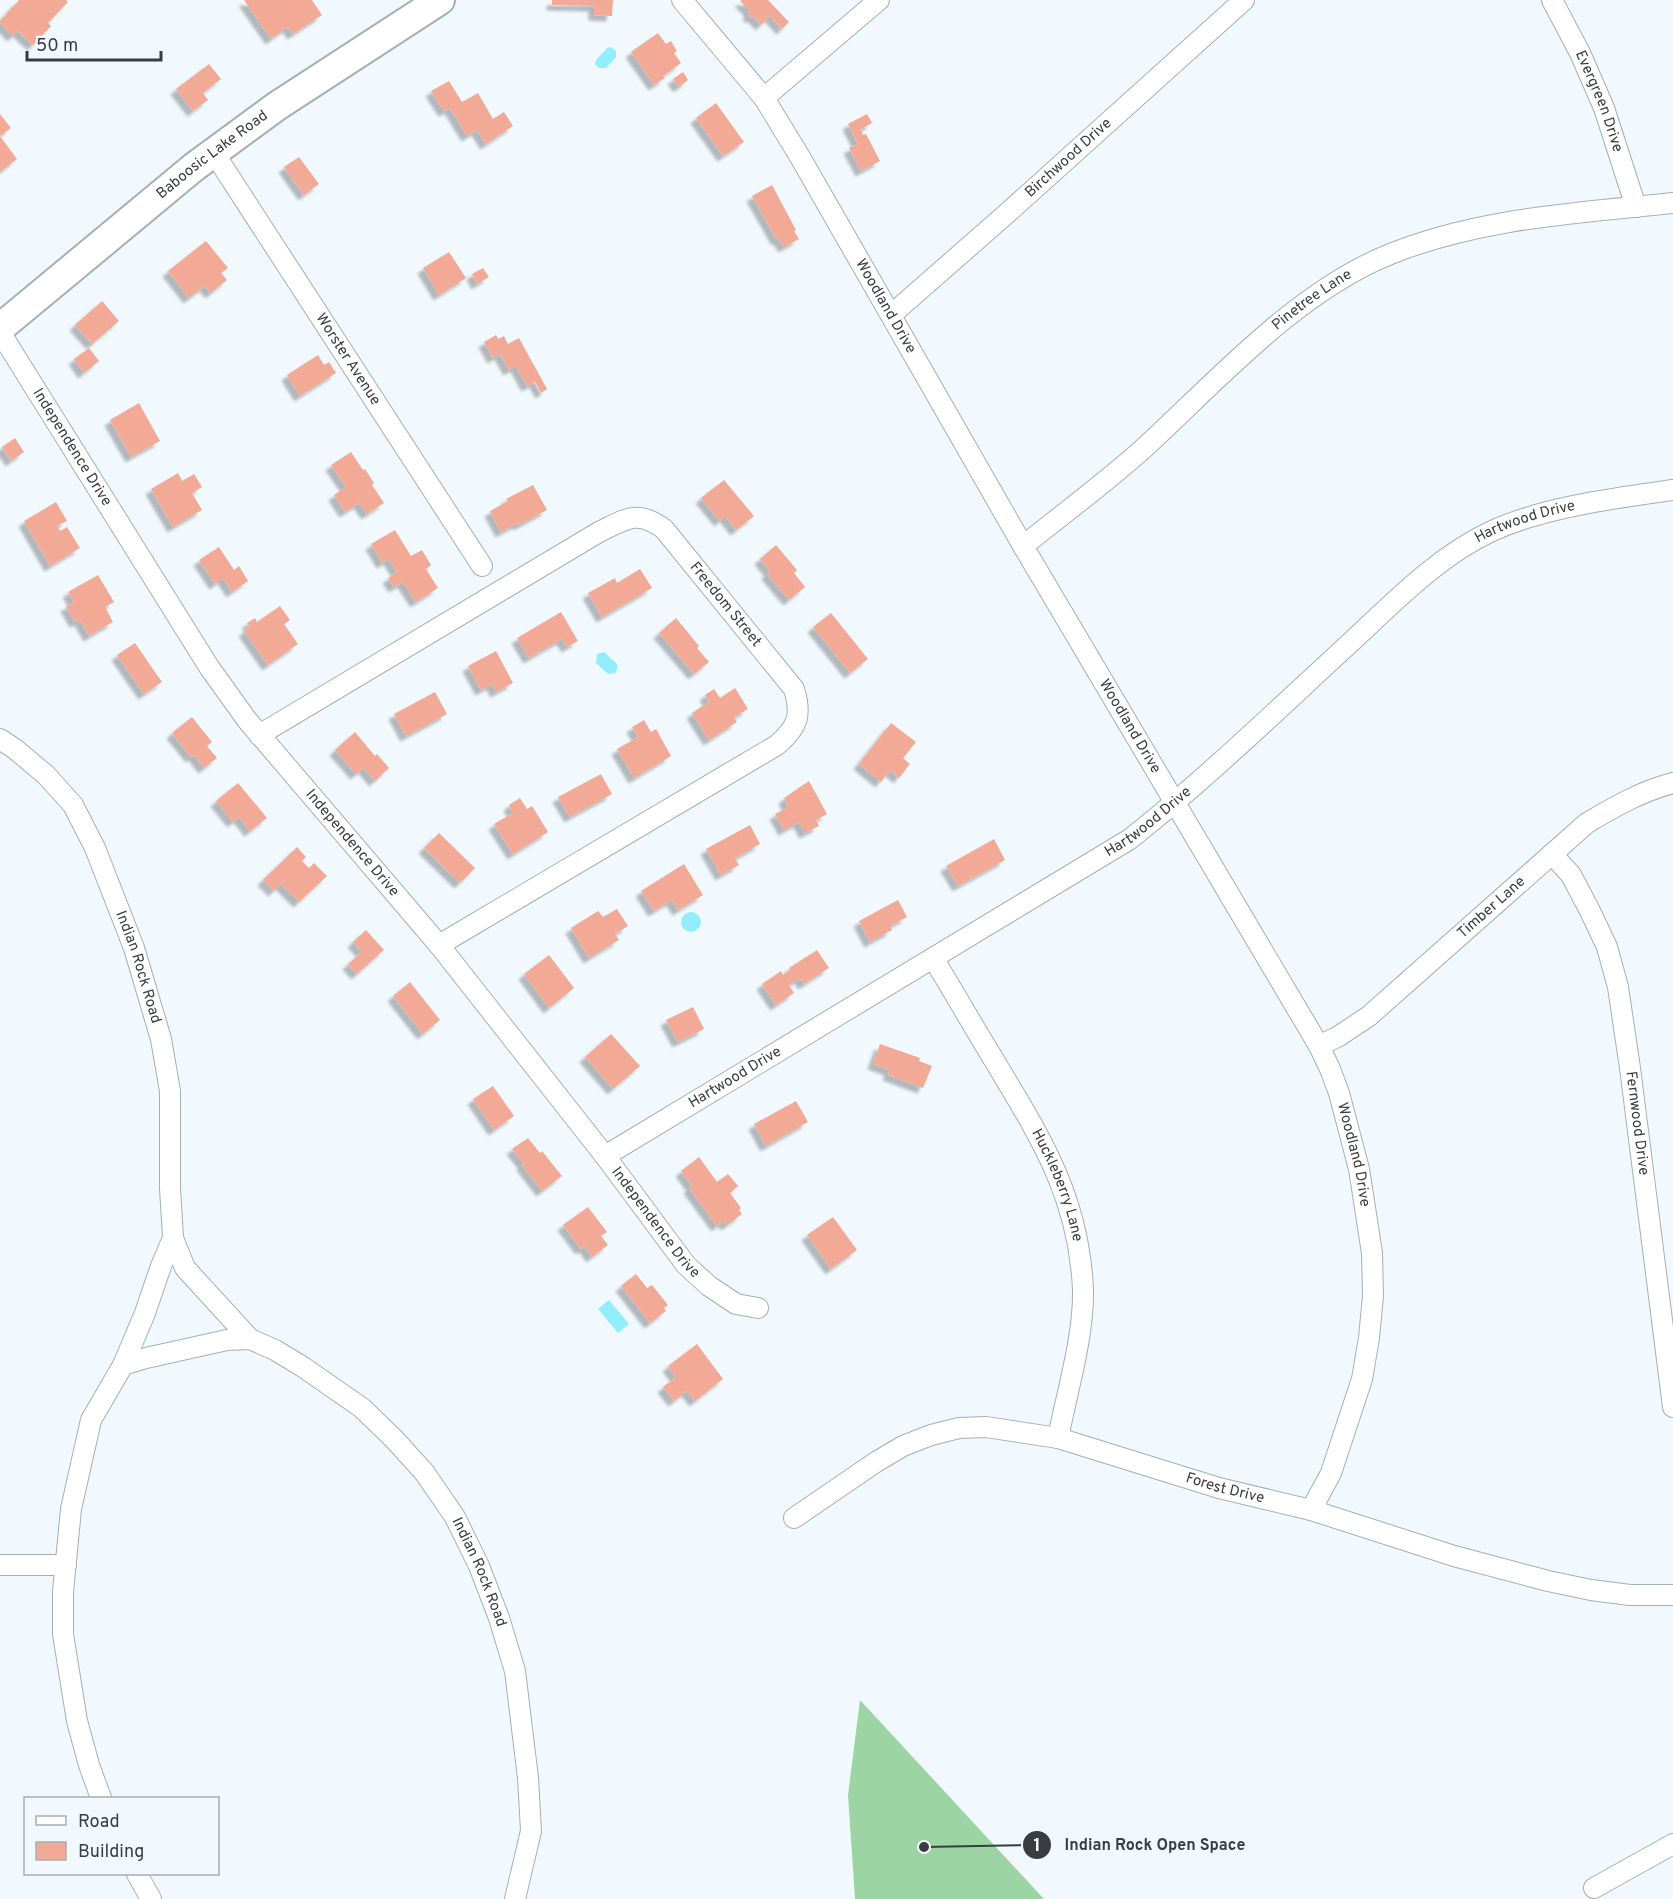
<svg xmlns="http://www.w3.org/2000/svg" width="1673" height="1899" font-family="Overpass,sans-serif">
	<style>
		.forest { fill: #9cd4a3 }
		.water { fill: #92eefc }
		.building { fill: #f2aa96; filter: url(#shadow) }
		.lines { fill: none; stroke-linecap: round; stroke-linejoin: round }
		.street-casing { stroke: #a6afb5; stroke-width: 22 }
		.secondary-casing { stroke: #a6afb5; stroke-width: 32 }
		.street { stroke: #fff; stroke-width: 20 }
		.secondary { stroke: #fff; stroke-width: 28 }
		.labels { text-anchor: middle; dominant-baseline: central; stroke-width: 4.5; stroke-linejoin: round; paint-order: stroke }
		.street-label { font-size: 15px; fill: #3a3d40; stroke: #f1f9fe }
		.leader { fill: none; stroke: #3a3d40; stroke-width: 2 }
		.callout-dot { fill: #3a3d40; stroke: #f1f9fe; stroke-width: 2 }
		.mark-label { font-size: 18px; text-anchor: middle; font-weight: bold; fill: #fff }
		.callout-label { font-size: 16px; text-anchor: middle; font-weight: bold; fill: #3a3d40; stroke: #f1f9fe; stroke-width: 4.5; stroke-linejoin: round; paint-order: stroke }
	</style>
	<defs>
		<filter id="shadow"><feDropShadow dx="-5.5" dy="5.5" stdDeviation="1.5" flood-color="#0004"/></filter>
	</defs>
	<rect width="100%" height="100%" fill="#f1f9fe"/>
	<!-- forest -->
	<path class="forest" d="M860,1700L1044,1899H855L848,1795Z"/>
	<!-- water -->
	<g class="water">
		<path d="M611,47L616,51V57L606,68H599L595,64L596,60L607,48Z"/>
		<path d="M604,652L617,664V669L615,673L608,674L596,663L597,654Z"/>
		<circle cx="691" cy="922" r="10"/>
		<path d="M609,1300L629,1324L618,1333L598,1309Z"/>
	</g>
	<!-- building -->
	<g class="building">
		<path d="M19,0H66L68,2L48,23L51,26L33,45L18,31L13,36L0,23V21Z"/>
		<path d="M244,0H312L322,15L293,34L288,27L271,39Z"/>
		<path d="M552,0H613L612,16L594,15V6L552,5Z"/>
		<path d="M742,0H768L789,22L782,29L770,16L761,25L753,16L751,18L748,14L750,11L740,1Z"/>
		<path d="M658,33L666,44L671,41L677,51L674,53L681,63L663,76L665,78L654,85L631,52Z"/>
		<path d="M209,64L221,79L203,93L208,100L193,111L176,89Z"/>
		<path d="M683,72L688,80L679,87L673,79Z"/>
		<path d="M449,81L462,102L478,93L493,119L504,112L513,126L486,144L477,130L467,136L450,108L444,111L431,91Z"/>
		<path d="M716,103L744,142L723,156L696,118Z"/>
		<path d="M0,114L11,128L0,136L17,159L0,172Z"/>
		<path d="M867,114L872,123L861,129L863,135L866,134L880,161L861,171L849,148L858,144L848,124Z"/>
		<path d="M299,157L319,184L304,195L284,167Z"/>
		<path d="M772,185L796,230L794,231L799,239L784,247L779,239L777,240L752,196Z"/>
		<path d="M206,241L228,268L221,273L227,280L211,293L205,286L189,298L168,271Z"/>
		<path d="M449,252L466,278L439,295L423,268Z"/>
		<path d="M483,268L489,277L477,284L472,274Z"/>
		<path d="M102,301L119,321L92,344L75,325Z"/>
		<path d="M496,335L498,339L504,336L508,344L519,338L547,389L541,393L535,382L527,386L516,366L509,370L500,354L493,358L484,342Z"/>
		<path d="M89,348L99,361L84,373L74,359Z"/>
		<path d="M318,355L324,365L329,362L336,373L300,396L287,375Z"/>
		<path d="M139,403L160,441L131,457L110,420Z"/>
		<path d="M15,438L24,452L11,461L2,447Z"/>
		<path d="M351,452L363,470L365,469L374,483L372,485L384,503L367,514L359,503L345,512L334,495L346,487L331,465Z"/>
		<path d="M178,473L182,481L194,474L202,487L192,493L202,510L173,527L151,489Z"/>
		<path d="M724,480L754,516L736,530L725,516L720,521L701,498Z"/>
		<path d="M533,485L547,510L519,525L518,523L501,532L490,511L508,501L506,499Z"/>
		<path d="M56,502L67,521L57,526L60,531L67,527L80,548L50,566L24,521Z"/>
		<path d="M395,530L411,556L422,550L431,565L426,569L438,588L416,602L403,582L394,587L388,578L397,572L389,559L382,563L371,544Z"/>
		<path d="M776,545L797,570L794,573L805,587L789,600L767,574L770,571L760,559Z"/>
		<path d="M219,547L234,570L239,566L248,581L232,592L223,578L215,584L199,560Z"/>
		<path d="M640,569L652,588L602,617L588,593L615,578L617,583Z"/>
		<path d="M98,575L114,602L105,607L113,622L89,636L80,620L75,622L66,606L74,602L68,592Z"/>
		<path d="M280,606L290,620L284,624L298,644L268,665L244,631L250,627L247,623L255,618L257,622Z"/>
		<path d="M561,612L578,641L567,647L562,639L529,658L517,638Z"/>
		<path d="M831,613L868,659L850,673L813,627Z"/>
		<path d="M676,618L699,646L697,648L709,662L694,674L659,633Z"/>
		<path d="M135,643L162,682L144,694L117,655Z"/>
		<path d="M496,651L513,683L496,692L492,684L481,690L468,666Z"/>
		<path d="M735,688L748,709L734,717L737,722L709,740L692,713L709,702L705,695L714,689L720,698Z"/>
		<path d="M435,692L447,714L406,736L394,714Z"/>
		<path d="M192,717L212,742L207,746L217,758L204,768L194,755L191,757L172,733Z"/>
		<path d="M644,720L651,732L656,729L671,756L634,778L617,749L638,737L632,727Z"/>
		<path d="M891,723L916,742L903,758L910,764L899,778L890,770L881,782L859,764Z"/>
		<path d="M355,732L375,756L377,754L389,768L375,781L364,768L356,774L335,750Z"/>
		<path d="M601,774L612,794L570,817L558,797Z"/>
		<path d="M809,781L827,814L816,820L819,826L805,833L799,822L784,830L775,814L788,807L784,798Z"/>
		<path d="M238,783L267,818L250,831L239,817L233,822L216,801Z"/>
		<path d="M520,798L527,809L532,806L548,832L513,854L494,824L513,813L509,805Z"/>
		<path d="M750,825L760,844L735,858L739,865L721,875L706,849Z"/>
		<path d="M439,833L475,868L460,883L424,848Z"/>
		<path d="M994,839L1005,860L958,886L946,866Z"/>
		<path d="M297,847L306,857L302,861L309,868L314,863L327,876L299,902L281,884L274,891L263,880Z"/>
		<path d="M684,864L703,895L678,910L672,900L654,911L641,891Z"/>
		<path d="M898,900L907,917L890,926L892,930L870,942L859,921Z"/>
		<path d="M617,909L628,926L615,934L619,940L589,958L571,928L598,911L603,917Z"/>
		<path d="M366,930L384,950L357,974L348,964L362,952L353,942Z"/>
		<path d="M817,950L829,968L804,984L800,978L789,985L794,993L776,1005L762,984L781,971L783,975L790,970L789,968Z"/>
		<path d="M549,955L574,988L549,1008L524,974Z"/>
		<path d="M410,982L440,1020L423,1034L393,996Z"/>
		<path d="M693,1007L704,1029L678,1042L666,1020Z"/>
		<path d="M611,1034L640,1066L613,1089L585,1057Z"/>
		<path d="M880,1044L920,1058L919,1061L932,1066L923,1088L888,1075L890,1070L873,1064Z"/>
		<path d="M493,1086L514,1116L494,1130L473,1099Z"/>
		<path d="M796,1101L808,1122L766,1146L754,1124Z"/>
		<path d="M528,1138L540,1153L542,1151L562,1176L542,1191L522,1165L524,1164L512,1149Z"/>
		<path d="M699,1157L717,1182L728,1174L738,1186L730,1193L741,1208L739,1210L742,1214L727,1225L723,1221L717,1226L689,1188L692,1186L681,1171Z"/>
		<path d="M588,1207L607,1232L601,1236L608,1245L592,1257L585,1247L581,1249L563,1225Z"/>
		<path d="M833,1217L857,1250L831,1269L807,1235Z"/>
		<path d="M636,1274L647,1288L652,1285L668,1305L664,1308L666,1311L650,1323L621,1286Z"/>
		<path d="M697,1344L723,1379L695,1401L687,1391L674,1401L663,1387L676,1377L668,1366Z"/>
	</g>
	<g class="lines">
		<defs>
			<g id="street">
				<path id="s1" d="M682,0L764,98L800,157L1023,546L1319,1046L1330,1069L1339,1093L1359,1169L1372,1253L1373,1296L1369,1338L1362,1379L1331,1473L1311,1510"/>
				<path id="s2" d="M1552,0L1580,53L1604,108L1636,207"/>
				<path d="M764,98L879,0"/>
				<path id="s3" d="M214,153L482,566"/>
				<path id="s4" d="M891,315L1004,216L1244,0"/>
				<path id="s5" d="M0,332L209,667L247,720L439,945L605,1156L686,1265L709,1286L736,1304L758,1308"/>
				<path id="s6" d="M1023,546C1063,514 1105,483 1143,449C1216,382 1295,293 1388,255C1478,218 1577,213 1673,203"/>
				<path id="s7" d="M259,735L599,532C626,519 637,509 664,529L794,689C802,715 798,727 777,745L439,945"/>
				<path id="s8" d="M0,739L15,749L46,775L73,805L95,848L134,948L161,1039L170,1091V1188L173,1238L185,1268L250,1339"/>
				<path id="s9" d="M1552,854L1571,875L1590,911L1607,947L1618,987L1630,1068L1673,1407"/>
				<path id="s10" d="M933,958C954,992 973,1026 994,1060C1040,1137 1079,1196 1083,1290C1084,1336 1067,1392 1058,1438"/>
				<path id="s11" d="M1319,1046L1339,1036L1369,1016L1587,823C1614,807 1642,791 1673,783"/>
				<path id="s12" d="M605,1156L1130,839C1207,778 1277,710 1350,643C1393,603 1438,556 1492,531C1544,507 1616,498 1673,490"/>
				<path d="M123,1365L145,1313L161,1266L173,1238"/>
				<path id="s13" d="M794,1518L876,1462L903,1446L931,1435L959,1428L986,1427L1058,1438L1219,1488L1311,1510L1454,1556L1548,1581L1591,1590L1630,1595H1673"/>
				<path d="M0,1565H66"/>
				<path id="s14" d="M101,1798L89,1765L77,1721L63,1634V1592L71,1509L91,1420L123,1365L146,1358L227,1340L250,1339L275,1350L303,1367L362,1408L394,1439L424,1472L455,1517L479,1566L499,1618L515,1671L528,1778L531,1831L515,1899"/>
				<path d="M137,1874L151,1899"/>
				<path d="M1594,1888L1673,1844"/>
			</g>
			<g id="secondary">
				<path id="s15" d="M0,328L194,167L277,106L440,0"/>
			</g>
		</defs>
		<!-- street casing -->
		<use href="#street" class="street-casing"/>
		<!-- secondary casing -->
		<use href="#secondary" class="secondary-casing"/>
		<!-- street -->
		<use href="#street" class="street"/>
		<!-- secondary -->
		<use href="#secondary" class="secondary"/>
	</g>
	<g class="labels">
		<!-- street labels -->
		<g class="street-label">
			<text stroke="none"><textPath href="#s2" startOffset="112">Evergreen Drive</textPath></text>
			<text stroke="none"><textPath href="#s15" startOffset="274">Baboosic Lake Road</textPath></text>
			<text stroke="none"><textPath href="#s4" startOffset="237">Birchwood Drive</textPath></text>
			<text stroke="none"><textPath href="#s6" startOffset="380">Pinetree Lane</textPath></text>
			<text stroke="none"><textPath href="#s1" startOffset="369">Woodland Drive</textPath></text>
			<text stroke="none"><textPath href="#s3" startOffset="246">Worster Avenue</textPath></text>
			<text stroke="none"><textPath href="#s5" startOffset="136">Independence Drive</textPath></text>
			<text stroke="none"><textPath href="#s12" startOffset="1124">Hartwood Drive</textPath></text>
			<text stroke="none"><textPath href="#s7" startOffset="564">Freedom Street</textPath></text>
			<text stroke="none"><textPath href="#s1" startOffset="855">Woodland Drive</textPath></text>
			<text stroke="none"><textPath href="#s12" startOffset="638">Hartwood Drive</textPath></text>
			<text stroke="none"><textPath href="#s5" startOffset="622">Independence Drive</textPath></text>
			<text stroke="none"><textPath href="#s11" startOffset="222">Timber Lane</textPath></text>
			<text stroke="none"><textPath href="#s8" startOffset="274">Indian Rock Road</textPath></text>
			<text stroke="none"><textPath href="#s12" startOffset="152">Hartwood Drive</textPath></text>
			<text stroke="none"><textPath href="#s9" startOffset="288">Fernwood Drive</textPath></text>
			<text stroke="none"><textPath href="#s1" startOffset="1341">Woodland Drive</textPath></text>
			<text stroke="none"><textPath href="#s10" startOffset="260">Huckleberry Lane</textPath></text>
			<text stroke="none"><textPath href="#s5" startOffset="1108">Independence Drive</textPath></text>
			<text stroke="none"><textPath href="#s13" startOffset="464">Forest Drive</textPath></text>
			<text stroke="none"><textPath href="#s14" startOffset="915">Indian Rock Road</textPath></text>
		</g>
	</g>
	<!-- callouts -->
	<path class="leader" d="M924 1847L1037 1845"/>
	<g class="callout-dot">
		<circle cx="924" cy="1847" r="6"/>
		<circle cx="1037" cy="1845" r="15"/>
	</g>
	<g class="mark-label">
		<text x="1037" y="1851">1</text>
	</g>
	<g class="callout-label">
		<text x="1155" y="1850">Indian Rock Open Space</text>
	</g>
	<!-- legend -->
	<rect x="24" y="1797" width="195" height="78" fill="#f1f9fe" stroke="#a8aeb2" stroke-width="1.5"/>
	<rect x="36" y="1816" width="30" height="9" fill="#ffffff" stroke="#a8aeb2" stroke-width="1.5"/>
	<text x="78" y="1827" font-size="18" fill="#3a3d40">Road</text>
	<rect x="36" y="1842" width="30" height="18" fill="#f2aa96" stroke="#a8aeb2" stroke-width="1.5"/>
	<text x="78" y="1857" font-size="18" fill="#3a3d40">Building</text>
	<!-- scale -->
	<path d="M27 51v9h134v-9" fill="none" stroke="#3a3d40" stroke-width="3"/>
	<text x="36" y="51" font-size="18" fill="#3a3d40" stroke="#f1f9fe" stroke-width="4.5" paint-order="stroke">50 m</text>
</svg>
